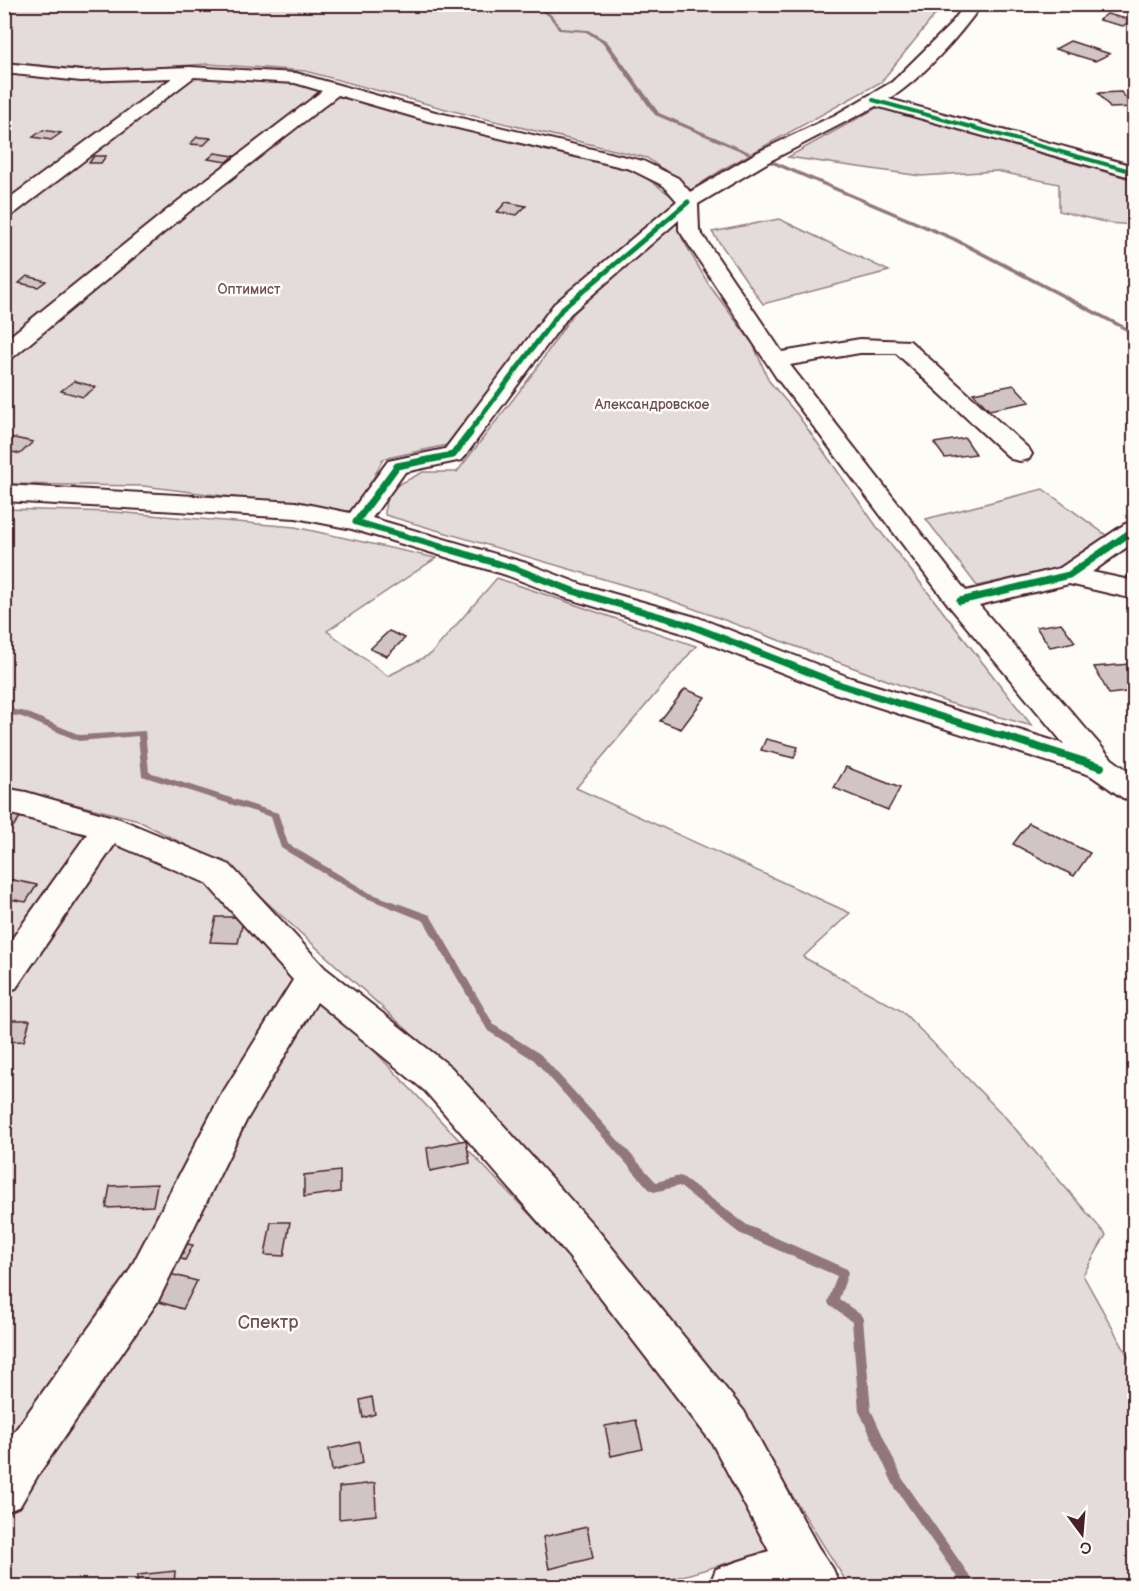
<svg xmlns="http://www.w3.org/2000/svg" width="1139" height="1591" font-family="'Balsamiq Sans',sans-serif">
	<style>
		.green { fill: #e3dcda; stroke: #967e82; stroke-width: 1.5 }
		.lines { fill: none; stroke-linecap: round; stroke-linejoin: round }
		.stream { fill: #91777b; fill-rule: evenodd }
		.building { fill: #d0c5c4; stroke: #4a1f2b; stroke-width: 1.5 }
		.minor-casing { stroke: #4a1f2b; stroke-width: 4 }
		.minor { fill: #fdfcf7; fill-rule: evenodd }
		.cycleway-far3-casing { stroke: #fdfcf7; stroke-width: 6 }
		.cycleway-far2-casing { stroke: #fdfcf7; stroke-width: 8 }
		.cycleway-far1-casing { stroke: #fdfcf7; stroke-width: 10 }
		.cycleway-casing { stroke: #fdfcf7; stroke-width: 12 }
		.cycleway-far3 { stroke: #00873e; stroke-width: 4 }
		.cycleway-far2 { stroke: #00873e; stroke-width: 5 }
		.cycleway-far1 { stroke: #00873e; stroke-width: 7 }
		.cycleway { stroke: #00873e; stroke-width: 8 }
		.labels { text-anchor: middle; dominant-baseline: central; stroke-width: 5; stroke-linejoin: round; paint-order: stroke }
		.far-park-label { font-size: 14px; fill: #704e57; stroke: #fdfcf7 }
		.near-park-label { font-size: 18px; fill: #704e57; stroke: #fdfcf7 }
	</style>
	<rect width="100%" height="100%" fill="#fdfcf7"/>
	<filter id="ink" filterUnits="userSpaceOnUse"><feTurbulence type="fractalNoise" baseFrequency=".0167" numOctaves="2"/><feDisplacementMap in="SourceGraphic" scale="12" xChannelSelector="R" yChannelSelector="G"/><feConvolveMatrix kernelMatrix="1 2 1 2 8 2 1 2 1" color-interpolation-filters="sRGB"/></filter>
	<g filter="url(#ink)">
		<!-- green -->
		<g class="green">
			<path d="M5,5H943L881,82L725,168L691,190L647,158L453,111L305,71L208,64L98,71L5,62Z"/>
			<path d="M4,71L289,81L340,97L635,170L677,200L556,305L447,445L383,459L356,512L143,486L5,484Z"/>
			<path d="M878,107L1134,180V225L1108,223L1059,211V184L996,171L921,176L788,157Z"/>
			<path d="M779,219L889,271L763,304L712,232Z"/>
			<path d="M682,220V238L709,285L753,344L769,381L797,414L877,527L1032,726L949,703L651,593L385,515L386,491L423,472H457L534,372L572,315L649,241Z"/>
			<path d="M1043,489L1110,538L1070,565L977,586L926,519Z"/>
			<path d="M4,509L114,512L295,527L436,558L327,631L388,676L431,654L497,578L696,646L576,788L850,913L803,957L902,1011L1006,1118L1106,1235L1083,1275L1134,1367V1586H849L746,1422L452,1071L227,866L135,819L5,787Z"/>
			<path d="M4,805L110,836L217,885L571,1258L714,1431L773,1550L648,1586H5Z"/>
		</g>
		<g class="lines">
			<!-- stream -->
			<g class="stream">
				<path d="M529,4C544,4 554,17 561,28L588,30L607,41L659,113L754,154L750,155L655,115L603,43L586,32L559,30L549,16Z"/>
				<path d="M770,161H774L956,238L1134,331V335L952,240L770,163Z"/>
				<path d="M4,708L26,712L80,735L145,731L149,772L278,813L288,844L370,893L430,915L494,1025L540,1054L656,1182L680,1176L684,1178L747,1225L847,1269L848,1273L839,1299L861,1315L863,1319L871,1410L902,1478L974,1582L976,1586H963L894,1486L861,1415L859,1411L852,1322L829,1305L828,1301L837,1276L739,1233L679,1186L654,1192L650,1190L534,1060L488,1031L424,921L364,897L281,848L271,817L142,776L138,736L79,741L22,717L4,714Z"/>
			</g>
		</g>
		<!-- building -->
		<g class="building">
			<path d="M1107,14L1131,20L1123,26L1099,20Z"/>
			<path d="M1070,41L1110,54L1095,61L1055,49Z"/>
			<path d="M1121,92L1134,107L1110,108L1098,93Z"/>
			<path d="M43,130L61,133L51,140L33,137Z"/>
			<path d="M197,137L211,138L204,145L190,144Z"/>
			<path d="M215,153L234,156L227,162L208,159Z"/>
			<path d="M94,156H106L101,163H89Z"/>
			<path d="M506,202L526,206L517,215L497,212Z"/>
			<path d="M27,276L46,281L38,287L19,283Z"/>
			<path d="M74,381L96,387L83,397L61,391Z"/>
			<path d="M1014,385L1030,402L989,410L973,393Z"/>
			<path d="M5,436L33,442L20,454L4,450Z"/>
			<path d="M965,438L976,454L945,458L934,443Z"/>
			<path d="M1134,554V580L1127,578Z"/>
			<path d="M1061,623L1075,642L1050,647L1036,627Z"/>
			<path d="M389,631L405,638L387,656L370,649Z"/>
			<path d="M1130,664L1134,672V691L1109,694L1094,667Z"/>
			<path d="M685,689L705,697L681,729L660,721Z"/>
			<path d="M766,739L798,747L794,758L761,750Z"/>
			<path d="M846,767L900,788L888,810L834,788Z"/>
			<path d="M4,812L21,816L7,835L4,834Z"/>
			<path d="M1029,823L1090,853L1074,876L1013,844Z"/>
			<path d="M4,878L37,885L26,902L4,898Z"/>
			<path d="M216,917H244L238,943L210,942Z"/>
			<path d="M4,1020H30L24,1041L4,1042Z"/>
			<path d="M466,1140L470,1163L430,1171L427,1148Z"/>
			<path d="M340,1171V1192L304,1197V1175Z"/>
			<path d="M157,1184L153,1206L106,1208L110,1186Z"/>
			<path d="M271,1222H290L284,1256L265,1255Z"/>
			<path d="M182,1243L193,1245L185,1260L175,1257Z"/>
			<path d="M170,1274L197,1281L183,1309L156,1301Z"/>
			<path d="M372,1397L375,1414L363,1418L360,1400Z"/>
			<path d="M636,1420L643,1449L611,1456L605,1426Z"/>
			<path d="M360,1442L363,1463L332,1471L329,1449Z"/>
			<path d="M375,1483L376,1515L339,1519V1487Z"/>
			<path d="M587,1527L593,1558L549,1569L543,1537Z"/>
			<path d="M175,1571L174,1586H136L138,1575Z"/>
		</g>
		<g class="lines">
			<defs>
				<g id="minor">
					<path d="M966,4H982C960,35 921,80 889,99L1134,166V178L876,106L770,161L698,204L699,230L782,352L860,339L910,341L1029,449L1032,454L1029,459L1020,461L1011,459L896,353H860L790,365L966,591L1060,568L1125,524L1134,522V542L1092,572L1134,581V599L1069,584L979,605L1112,759L1134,775V801L1123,798L1090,775L831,692L679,632L563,597L506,575L352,529L296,518L4,501V485L296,502L350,513L388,461L445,449L554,304L677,201L664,186L630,169L428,121L338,95L191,210L12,358L4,360V341L177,202L322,91L295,83L194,77L11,216L4,218V202L172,78L81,81L4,73V63L81,71L190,67L296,73L439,113L643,161L678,178L690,192L756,153L835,115L892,82L949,26ZM679,220V230L776,377L950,607L1064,744L851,678L699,618L583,585L526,563L372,518L405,472L462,460L570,314Z"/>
					<path d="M1120,4H1134V11L1122,7Z"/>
					<path d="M4,788L26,792L120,819L230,865L325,968L451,1067L597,1229L744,1411L818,1547L833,1569L840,1586H709L716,1569L769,1551L712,1443L569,1257L425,1091L317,1002L246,1121L158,1301L38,1475L20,1506L4,1513V1446L128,1273L220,1097L293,980L206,883L115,844L16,988L4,992V950L87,834L4,812Z"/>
				</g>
			</defs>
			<!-- minor casing -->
			<use href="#minor" class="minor-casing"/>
			<!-- minor -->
			<use href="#minor" class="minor"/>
			<defs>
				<path id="cycleway-far3" d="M873,100L1134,172"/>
				<path id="cycleway-far2" d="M468,434L562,309L688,202"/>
				<g id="cycleway-far1">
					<path d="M470,433L453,455L397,466L356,522L516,569L573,591L689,625L841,685L1005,737"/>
					<path d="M960,601L1069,575L1134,530"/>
				</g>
				<path id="cycleway" d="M1000,735L1101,767"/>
			</defs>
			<!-- cycleway-far3 casing -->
			<use href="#cycleway-far3" class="cycleway-far3-casing"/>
			<!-- cycleway-far2 casing -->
			<use href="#cycleway-far2" class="cycleway-far2-casing"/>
			<!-- cycleway-far1 casing -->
			<use href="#cycleway-far1" class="cycleway-far1-casing"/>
			<!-- cycleway casing -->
			<use href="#cycleway" class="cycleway-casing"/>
			<!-- cycleway-far3 -->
			<use href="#cycleway-far3" class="cycleway-far3"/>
			<!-- cycleway-far2 -->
			<use href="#cycleway-far2" class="cycleway-far2"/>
			<!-- cycleway-far1 -->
			<use href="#cycleway-far1" class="cycleway-far1"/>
			<!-- cycleway -->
			<use href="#cycleway" class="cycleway"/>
		</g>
	</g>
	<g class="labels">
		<!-- far-park labels -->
		<g class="far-park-label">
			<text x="249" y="289">Оптимист</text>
			<text x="652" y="404">Александровское</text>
		</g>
		<!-- near-park labels -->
		<g class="near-park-label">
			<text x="268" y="1322">Спектр</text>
		</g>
	</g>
	<!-- margin -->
	<rect width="1139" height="1591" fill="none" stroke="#fdfcf7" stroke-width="24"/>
	<rect x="12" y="12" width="1115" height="1567" fill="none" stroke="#4a1f2b" stroke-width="2" filter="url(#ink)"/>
	<!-- north arrow -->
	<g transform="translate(1082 1534) rotate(164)" stroke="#fdfcf7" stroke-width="4.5" paint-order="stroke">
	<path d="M0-4.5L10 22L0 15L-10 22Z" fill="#4a1f2b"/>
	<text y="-9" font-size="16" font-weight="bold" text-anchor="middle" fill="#4a1f2b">С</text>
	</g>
</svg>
